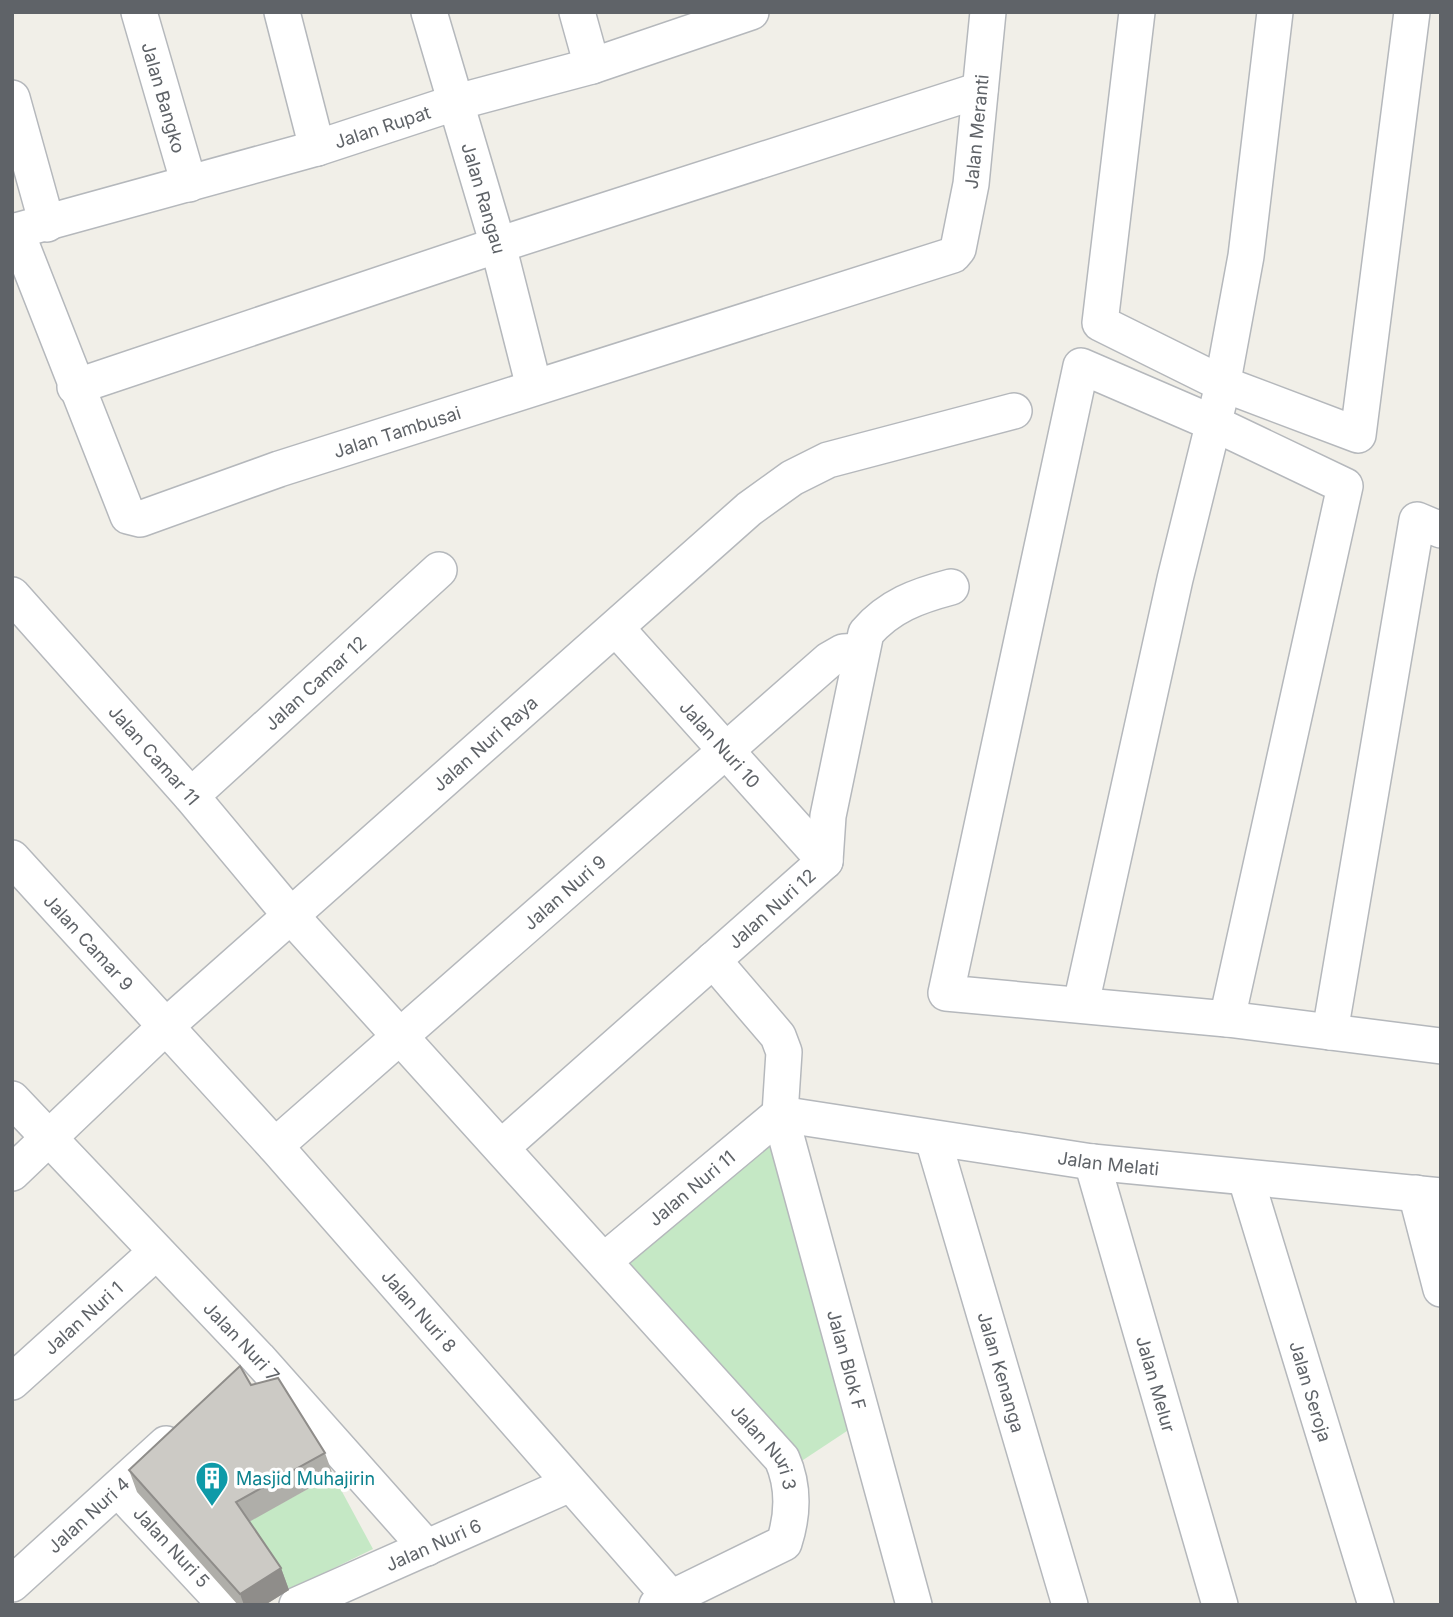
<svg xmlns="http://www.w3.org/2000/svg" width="1453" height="1617" font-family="Inter,sans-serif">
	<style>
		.green { fill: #c5e8c5 }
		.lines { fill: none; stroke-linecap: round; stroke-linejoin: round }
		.street-casing { stroke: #b5b8bc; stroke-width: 38 }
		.street { stroke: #fff; stroke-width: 35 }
		.wall { fill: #afaea9 }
		.shaded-wall { fill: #8f8d8a }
		.building { fill: #cccac5; stroke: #8f8d8a; stroke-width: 2 }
		.labels { text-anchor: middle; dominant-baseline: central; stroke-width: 7; stroke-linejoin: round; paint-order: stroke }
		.street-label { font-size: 18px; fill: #5f6368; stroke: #fff }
		.culture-label { font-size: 18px; fill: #0d838f; stroke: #fff; text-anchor: start }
	</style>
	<rect width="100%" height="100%" fill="#f1efe8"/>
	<!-- green -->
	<g class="green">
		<path d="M768,1136L850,1429L794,1466L619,1274Z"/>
		<path d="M333,1475L373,1549L289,1590L244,1524Z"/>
	</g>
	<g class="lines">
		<defs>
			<g id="street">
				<path id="s1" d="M139,12L189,184"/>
				<path d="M282,12L317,148"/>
				<path id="s2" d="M429,12L498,245L534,387"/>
				<path d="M577,12L592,66"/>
				<path d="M1137,12L1100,323L1223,384L1358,435L1412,12"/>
				<path d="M12,98L47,224"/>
				<path id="s3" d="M16,231L128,516L140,519L279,469L953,255L958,249L971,184L988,12"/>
				<path id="s4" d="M12,232L317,148L457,102L592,66L751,12"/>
				<path d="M1081,366L1213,423L1345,486L1227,1019L946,993Z"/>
				<path d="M75,387L498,245L980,90"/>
				<path id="s5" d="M12,595L191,796L292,917L782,1459C794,1486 793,1515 784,1543L657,1605"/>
				<path id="s6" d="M616,628L825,861"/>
				<path id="s7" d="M191,796L439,570"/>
				<path id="s8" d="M12,858L275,1146L671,1598"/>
				<path id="s9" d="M713,960L778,1036L784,1052L780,1114L914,1605"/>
				<path d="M1081,1004L1175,579L1220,397L1246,256L1275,12"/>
				<path d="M1227,1019L1441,1046"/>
				<path d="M1330,1032L1417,520L1441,530"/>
				<path id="s10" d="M12,1099L258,1358L427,1548"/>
				<path id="s11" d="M780,1114L1092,1162L1441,1196"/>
				<path id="s12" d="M933,1139L1070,1605"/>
				<path id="s13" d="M275,1146L829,660L843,652L861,651"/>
				<path id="s14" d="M502,1147L825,861L828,816L866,633C889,606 917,596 951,587"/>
				<path id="s15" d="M1092,1162L1220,1605"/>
				<path id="s16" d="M12,1173L165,1027L749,509L792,478L828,460L1014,411"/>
				<path id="s17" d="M1246,1179L1376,1605"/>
				<path d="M1416,1193L1441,1289"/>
				<path id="s18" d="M604,1261L780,1114"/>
				<path id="s19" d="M12,1382L156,1252"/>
				<path id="s20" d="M118,1489L226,1605"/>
				<path id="s21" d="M12,1584L166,1444"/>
				<path id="s22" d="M297,1605L570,1484"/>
			</g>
		</defs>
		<!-- street casing -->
		<use href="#street" class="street-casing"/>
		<!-- street -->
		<use href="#street" class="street"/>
	</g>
	<!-- wall -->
	<path class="wall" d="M251,1385L325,1453L333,1475L249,1522L281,1568L289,1590L265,1605H238L137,1492L129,1470Z"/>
	<!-- shaded-wall -->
	<path class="shaded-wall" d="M281,1568L289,1590L265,1605H244L240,1594Z"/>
	<!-- building -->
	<path class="building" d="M240,1366L251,1385L278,1378L325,1453L236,1502L281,1568L240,1594L129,1470Z"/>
	<!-- icons -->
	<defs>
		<symbol id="building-pin" viewBox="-11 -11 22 30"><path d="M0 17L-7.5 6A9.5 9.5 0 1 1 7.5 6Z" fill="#0f9aa8" stroke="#fff"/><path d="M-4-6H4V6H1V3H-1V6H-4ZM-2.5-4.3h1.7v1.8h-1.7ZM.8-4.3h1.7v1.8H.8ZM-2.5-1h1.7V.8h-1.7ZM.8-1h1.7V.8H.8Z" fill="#fff"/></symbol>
	</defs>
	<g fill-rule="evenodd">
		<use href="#building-pin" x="193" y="1459" width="38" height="52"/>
	</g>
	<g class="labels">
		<!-- street labels -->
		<g class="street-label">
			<text stroke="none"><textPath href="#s1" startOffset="89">Jalan Bangko</textPath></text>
			<text stroke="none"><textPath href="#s4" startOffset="385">Jalan Rupat</textPath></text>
			<text stroke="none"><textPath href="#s3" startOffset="1300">Jalan Meranti</textPath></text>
			<text stroke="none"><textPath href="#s2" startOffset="194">Jalan Rangau</textPath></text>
			<text stroke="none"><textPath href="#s3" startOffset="590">Jalan Tambusai</textPath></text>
			<text stroke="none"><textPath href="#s7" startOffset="168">Jalan Camar 12</textPath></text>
			<text stroke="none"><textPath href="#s16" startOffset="639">Jalan Nuri Raya</textPath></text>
			<text stroke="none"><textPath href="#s6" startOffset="156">Jalan Nuri 10</textPath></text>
			<text stroke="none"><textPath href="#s5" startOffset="214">Jalan Camar 11</textPath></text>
			<text stroke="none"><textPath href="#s13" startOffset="385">Jalan Nuri 9</textPath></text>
			<text stroke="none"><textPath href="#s14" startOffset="360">Jalan Nuri 12</textPath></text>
			<text stroke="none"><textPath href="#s8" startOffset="114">Jalan Camar 9</textPath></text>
			<text stroke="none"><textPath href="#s11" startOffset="332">Jalan Melati</textPath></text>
			<text stroke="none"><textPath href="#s18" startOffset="114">Jalan Nuri 11</textPath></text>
			<text stroke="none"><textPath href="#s8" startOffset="609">Jalan Nuri 8</textPath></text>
			<text stroke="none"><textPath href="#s19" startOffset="96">Jalan Nuri 1</textPath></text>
			<text stroke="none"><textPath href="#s10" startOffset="334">Jalan Nuri 7</textPath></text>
			<text stroke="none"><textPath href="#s9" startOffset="434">Jalan Blok F</textPath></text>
			<text stroke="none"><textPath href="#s12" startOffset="243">Jalan Kenanga</textPath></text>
			<text stroke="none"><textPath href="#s15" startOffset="231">Jalan Melur</textPath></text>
			<text stroke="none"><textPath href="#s17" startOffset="222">Jalan Seroja</textPath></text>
			<text stroke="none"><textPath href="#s5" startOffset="1138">Jalan Nuri 3</textPath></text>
			<text stroke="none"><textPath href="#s21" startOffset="103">Jalan Nuri 4</textPath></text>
			<text stroke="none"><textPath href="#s22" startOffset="149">Jalan Nuri 6</textPath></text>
			<text stroke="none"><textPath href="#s20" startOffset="79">Jalan Nuri 5</textPath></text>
		</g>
		<!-- culture labels -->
		<g class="culture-label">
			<text x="236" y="1478">Masjid Muhajirin</text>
		</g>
	</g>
	<!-- border -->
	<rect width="1453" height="1617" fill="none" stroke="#5f6368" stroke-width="28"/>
</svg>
